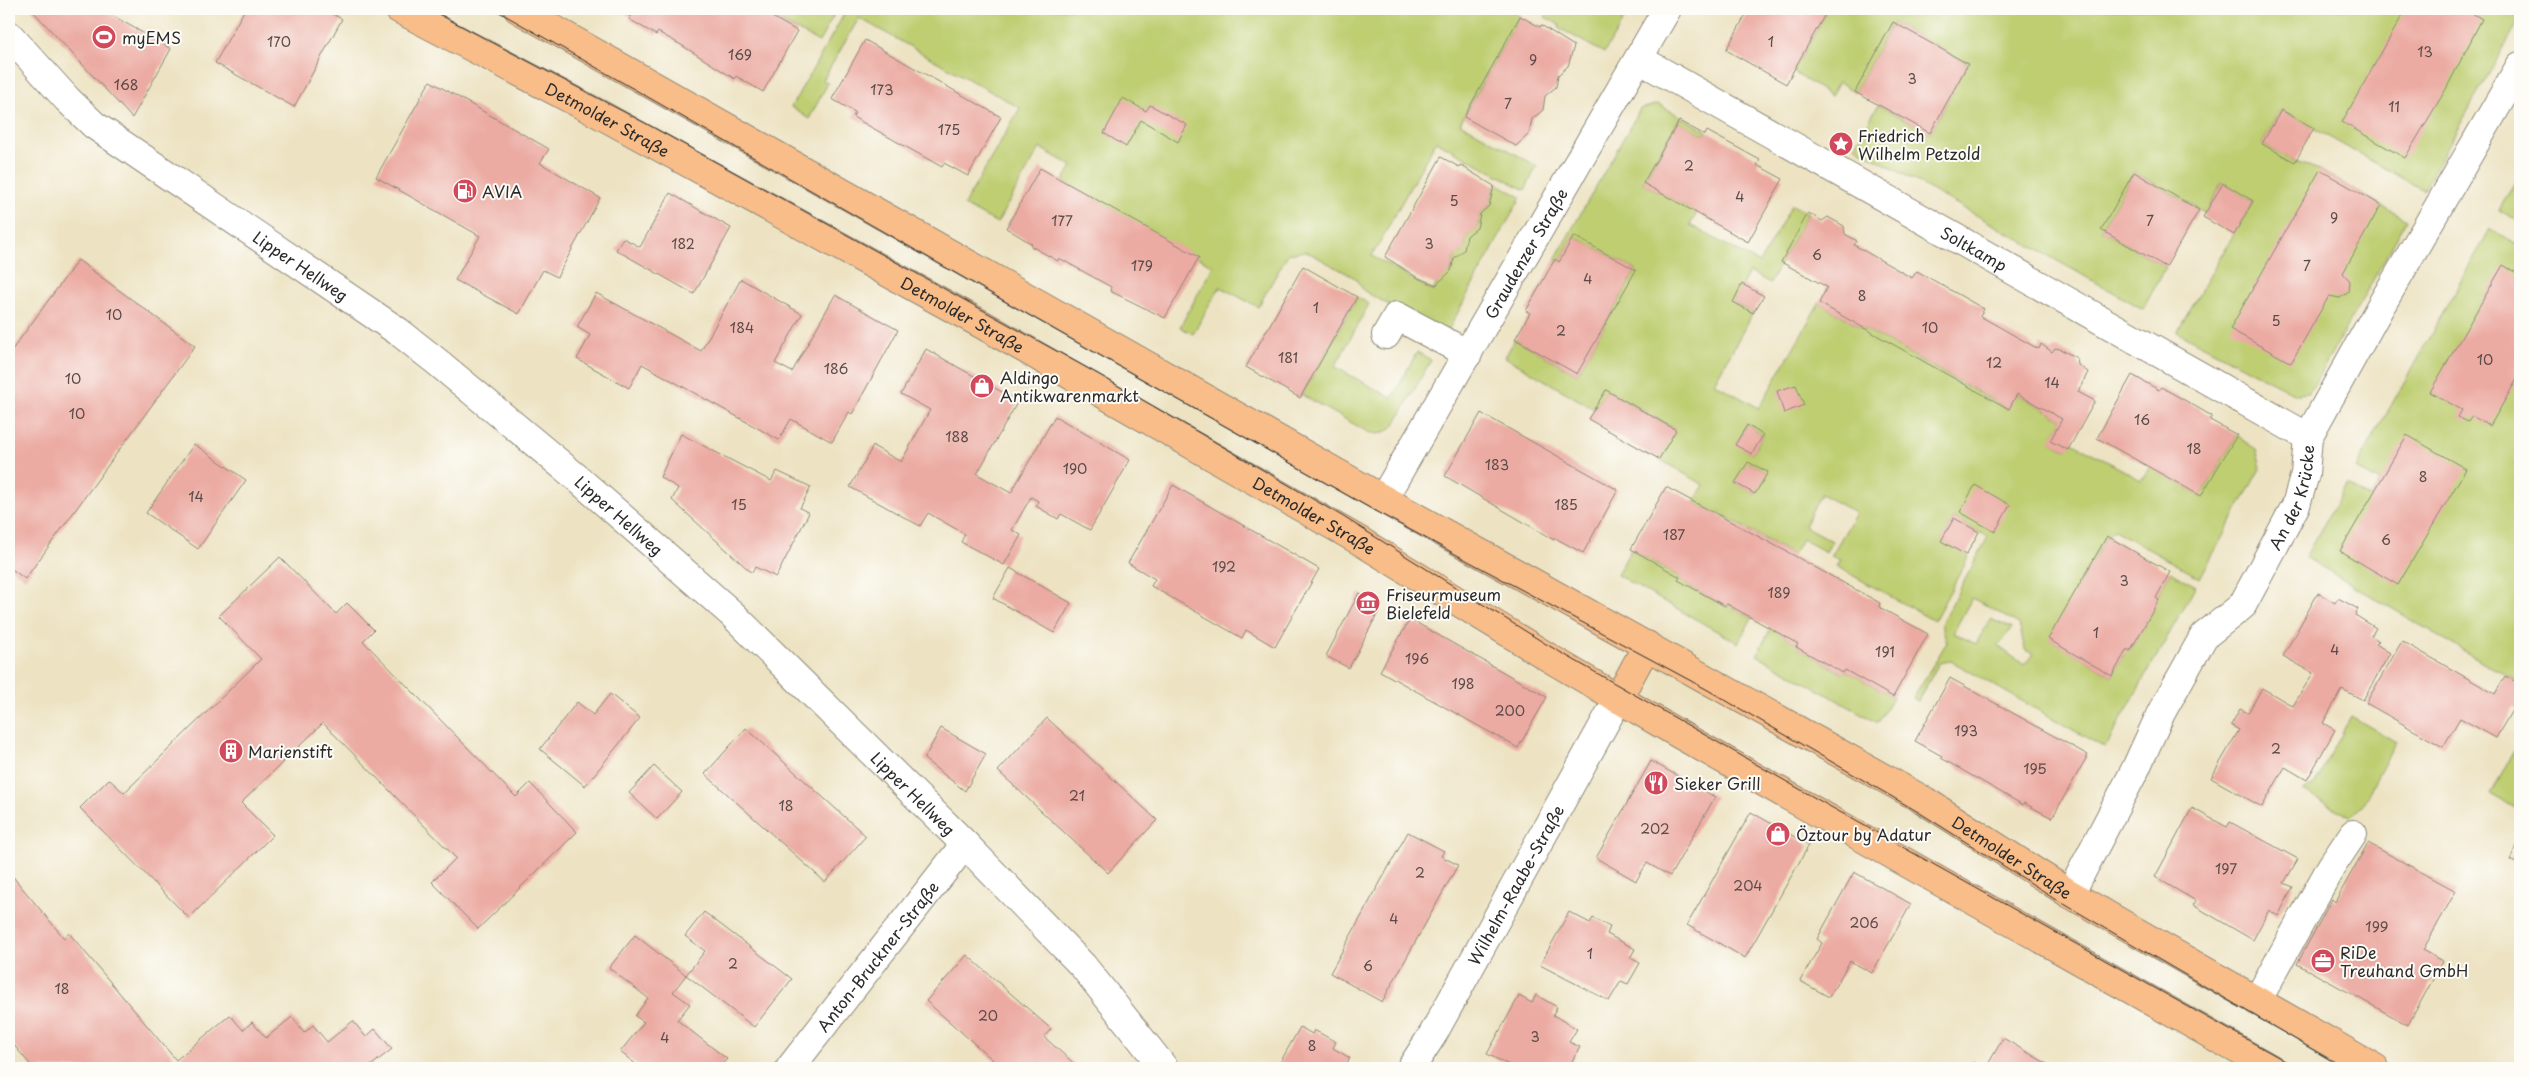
<svg xmlns="http://www.w3.org/2000/svg" width="2529" height="1077" font-family="'Playpen Sans',sans-serif">
	<style>
		.green { fill: #bece71; stroke: #747c4e; fill-rule: evenodd }
		.building { fill: #ebaaa2 }
		.lines { fill: none; stroke-linecap: round; stroke-linejoin: round }
		.minor-casing { stroke: #8c8777; stroke-width: 30 }
		.major-casing { stroke: #8c8777; stroke-width: 30 }
		.minor { stroke: #fff; stroke-width: 28 }
		.major { stroke: #f8bd89; stroke-width: 28 }
		.tram { stroke: #2b2b2b; stroke-width: 1 }
		.labels { text-anchor: middle; dominant-baseline: central; stroke-width: 4; stroke-linejoin: round; paint-order: stroke }
		.number-label { font-size: 14px; fill: #5b4b49 }
		.poi-label { font-size: 16px; fill: #2b2b2b; stroke: #fdfcf7; text-anchor: start }
		.street-label { font-size: 16px; fill: #2b2b2b; stroke: #fdfcf7 }
	</style>
	<rect width="100%" height="100%" fill="#fdfcf7"/>
	<filter id="ink" filterUnits="userSpaceOnUse"><feTurbulence type="fractalNoise" baseFrequency=".02" numOctaves="2"/><feDisplacementMap in="SourceGraphic" scale="10" xChannelSelector="R" yChannelSelector="G"/><feConvolveMatrix kernelMatrix="1 2 1 2 8 2 1 2 1" color-interpolation-filters="sRGB"/></filter>
	<filter id="wash" filterUnits="userSpaceOnUse"><feTurbulence type="fractalNoise" baseFrequency=".0096" numOctaves="4" result="noise"/><feDisplacementMap in="SourceGraphic" scale="20" xChannelSelector="R" yChannelSelector="G"/><feGaussianBlur stdDeviation="1.12" result="paint"/><feColorMatrix in="noise" values="0 0 0 0 0 0 0 0 0 0 0 0 0 0 0 0 0 1.4 0 .05"/><feComposite in="paint" operator="in"/></filter>
	<g filter="url(#wash)">
		<rect width="100%" height="100%" fill="#ede3c3"/>
		<!-- green -->
		<g class="green">
			<path d="M758,9H837L819,42Z"/>
			<path d="M847,9H1507L1520,16L1460,123L1537,166L1525,190L1436,141L1372,256L1433,291L1438,281L1451,271L1454,258L1464,250L1467,236L1477,228L1480,214L1489,206L1494,186L1500,185L1521,197L1445,336L1364,291L1355,278L1306,251L1288,254L1258,307L1220,287L1193,334L1180,327L1213,266L1063,181L1072,166L1040,148L997,223L964,205L1020,108L859,18L823,80L828,83L809,119L791,107Z"/>
			<path d="M1550,9H1630L1604,53L1559,28L1560,25L1545,17Z"/>
			<path d="M1828,9H2520V19L2423,190L2281,110L2262,144L2295,162L2320,170L2407,220L2309,393L2295,394L2177,332L2253,201L2222,183L2206,213L2134,172L2101,230L2166,267L2143,309L1855,147L1878,105L1930,133L1968,64L1893,22L1855,92L1839,82L1831,96L1793,72Z"/>
			<path d="M1658,104L1707,131L1705,135L1678,121L1643,183L1697,213L1690,225L1759,263L1792,205L1808,213L1770,283L1749,272L1733,302L1753,313L1714,383L1759,408L1819,303L2008,409L2017,394L2062,419L2051,441L2067,450L2072,442L2141,480L2150,467L2201,496L2237,435L2256,450L2261,467L2200,578L2114,530L2107,536L2049,639L2112,676L2127,649L2130,651L2158,600L2156,598L2170,572L2196,586L2105,748L1951,661L1939,663L1918,701L1913,698L1947,642L1941,624L1988,537L1954,518L1942,541L1969,556L1934,621L1836,566L1840,560L1831,556L1856,513L1821,494L1804,526L1832,541L1826,552L1802,539L1793,555L1719,513L1717,515L1694,502L1704,485L1659,459L1675,429L1606,390L1594,409L1505,357L1515,339L1577,374L1636,270L1574,236L1559,262L1555,259L1640,109ZM1747,425L1763,435L1752,454L1736,444ZM1748,462L1767,472L1755,494L1736,483ZM1972,598L2019,624L2025,650L2033,654L2024,665L1998,646L2012,628L1990,619L1976,644L1953,633Z"/>
			<path d="M2520,173V222L2499,210Z"/>
			<path d="M2490,229L2520,246V684L2305,557L2347,484L2370,498L2380,482L2356,468Z"/>
			<path d="M1357,297L1369,304L1335,367L1392,398L1417,352L1431,360L1395,424C1386,433 1381,436 1368,432L1302,395Z"/>
			<path d="M1631,549L1680,577L1678,580L1725,606L1727,604L1752,618L1738,643L1617,575Z"/>
			<path d="M1771,628L1798,644L1797,647L1842,673L1845,670L1893,697L1878,723L1757,655Z"/>
			<path d="M2351,716L2396,742L2361,807L2350,816L2303,791L2314,785Z"/>
			<path d="M2520,740V810L2491,794Z"/>
		</g>
		<g id="blocks">
			<!-- building -->
			<g class="building">
				<path d="M31,9H101L171,49L132,118Z"/>
				<path d="M245,9H323L342,19L294,107L215,63Z"/>
				<path d="M617,9H758L797,31L763,92L736,76L735,79L683,46L658,32L656,35L629,19L631,17Z"/>
				<path d="M1749,9H1828L1786,84L1726,50Z"/>
				<path d="M2406,9H2465L2482,19L2446,89L2405,158L2342,122Z"/>
				<path d="M1520,16L1540,27L1541,25L1574,46L1568,66L1558,75L1556,87L1545,96L1543,110L1532,119L1529,134L1516,146L1464,117Z"/>
				<path d="M1893,22L1968,64L1930,133L1855,92Z"/>
				<path d="M865,40L1001,117L968,176L944,163L942,167L853,117L855,112L832,99Z"/>
				<path d="M430,81L549,149L540,163L600,198L557,277L543,270L519,314L455,280L480,236L376,177Z"/>
				<path d="M1123,98L1146,111L1150,105L1187,125L1178,142L1141,120L1126,147L1104,133Z"/>
				<path d="M2281,110L2314,128L2295,162L2262,144Z"/>
				<path d="M1679,121L1705,135L1707,131L1760,160L1757,165L1783,179L1748,242L1643,183Z"/>
				<path d="M1441,157L1459,167L1460,165L1494,186L1489,206L1480,214L1477,228L1467,236L1464,250L1454,258L1451,271L1436,285L1418,278L1385,257Z"/>
				<path d="M1040,168L1199,257L1165,318L1110,291L1111,287L1059,258L1058,261L1031,246L1032,244L1006,228Z"/>
				<path d="M2320,170L2381,205L2343,273L2350,281L2349,292L2340,298L2329,296L2291,363L2230,329Z"/>
				<path d="M2134,172L2199,210L2166,267L2101,230Z"/>
				<path d="M2223,183L2253,201L2234,235L2203,217Z"/>
				<path d="M670,193L731,228L694,294L616,250L623,238L640,247Z"/>
				<path d="M1808,213L1822,221L1828,217L1844,226L1845,234L1857,241L1854,245L1912,278L1917,271L1984,309L1980,316L2033,346L2039,349L2041,344L2052,352L2055,348L2060,349L2077,358L2078,365L2088,372L2078,392L2095,401L2068,450L2050,441L2062,419L2017,394L2009,409L1819,303L1827,287L1781,262Z"/>
				<path d="M1574,236L1636,270L1577,374L1515,339L1530,313L1526,311L1555,259L1559,262Z"/>
				<path d="M78,260L195,346L25,579L9,567V354Z"/>
				<path d="M2503,265L2520,275V374L2490,426L2472,416L2468,422L2458,417L2462,410L2430,392Z"/>
				<path d="M1303,266L1357,297L1300,398L1246,367Z"/>
				<path d="M741,279L802,314L775,363L792,372L835,295L898,330L852,414L849,412L832,442L791,419L779,440L642,364L629,388L577,359L590,335L577,327L596,293L701,351Z"/>
				<path d="M1742,284L1764,296L1753,313L1733,302Z"/>
				<path d="M926,349L1018,401L977,474L1011,493L1055,416L1130,460L1090,530L1061,514L1058,519L1036,506L1038,501L1031,497L1012,530L1021,535L1004,565L961,542L965,534L928,513L920,526L850,487L873,446L901,462L930,410L901,394Z"/>
				<path d="M2132,375L2159,390L2161,387L2186,401L2212,416L2210,420L2237,435L2201,496L2097,438Z"/>
				<path d="M1796,385L1804,405L1784,413L1777,391Z"/>
				<path d="M1606,390L1676,430L1659,459L1588,419Z"/>
				<path d="M1481,413L1618,490L1583,553L1555,538L1554,540L1445,476Z"/>
				<path d="M1747,425L1763,435L1752,454L1735,445Z"/>
				<path d="M681,434L771,481L777,471L811,487L800,508L809,513L776,577L755,567L752,573L672,500L678,488L660,477Z"/>
				<path d="M2407,435L2466,469L2398,585L2340,551Z"/>
				<path d="M194,444L246,480L198,549L146,513Z"/>
				<path d="M1748,462L1768,472L1755,494L1735,483Z"/>
				<path d="M1173,485L1319,569L1275,647L1246,630L1242,638L1151,586L1155,579L1128,563Z"/>
				<path d="M1975,485L2010,505L1995,532L1960,512Z"/>
				<path d="M1666,487L1793,555L1880,603L1879,607L1928,634L1893,697L1845,670L1843,673L1796,647L1798,644L1727,604L1725,606L1678,580L1680,577L1631,549Z"/>
				<path d="M1954,518L1979,532L1966,555L1941,541Z"/>
				<path d="M2107,536L2170,572L2156,598L2159,600L2130,651L2127,649L2112,676L2048,639Z"/>
				<path d="M280,557L336,614L347,603L374,630L363,641L516,797L530,783L577,832L478,929L432,882L456,858L323,723L241,803L273,835L189,918L80,808L109,779L124,793L261,659L219,616Z"/>
				<path d="M1010,568L1071,603L1054,633L993,598Z"/>
				<path d="M1359,593L1382,605L1349,668L1326,656Z"/>
				<path d="M2318,593L2335,603L2338,598L2358,609L2355,615L2376,628L2371,636L2379,641L2376,644L2390,653L2363,700L2342,689L2323,723L2335,730L2307,780L2285,767L2262,807L2211,778L2239,730L2231,725L2240,709L2248,713L2262,688L2293,706L2313,673L2283,656Z"/>
				<path d="M1410,619L1547,697L1518,748L1380,671Z"/>
				<path d="M2402,641L2495,694L2505,676L2520,684V710L2514,707L2496,738L2460,718L2443,747L2366,703Z"/>
				<path d="M1950,678L2088,755L2052,818L2024,803L2023,805L1941,758L1942,756L1915,741Z"/>
				<path d="M610,694L640,718L585,786L540,749L577,702L593,715Z"/>
				<path d="M1047,718L1157,820L1108,873L998,771Z"/>
				<path d="M746,728L866,836L825,882L705,774Z"/>
				<path d="M941,728L986,754L965,791L924,759Z"/>
				<path d="M1651,761L1715,797L1670,876L1647,863L1636,881L1596,858Z"/>
				<path d="M654,766L682,792L657,819L629,793Z"/>
				<path d="M2192,808L2227,827L2230,822L2298,859L2284,883L2293,887L2278,916L2269,910L2253,940L2193,905L2196,901L2155,877Z"/>
				<path d="M1751,812L1809,845L1745,958L1687,925Z"/>
				<path d="M1408,832L1444,851L1441,856L1458,865L1382,1002L1330,973Z"/>
				<path d="M2520,840V865L2510,860Z"/>
				<path d="M2368,843L2456,891L2423,950L2443,961L2408,1025L2297,964L2332,899L2335,902Z"/>
				<path d="M9,872L64,938L69,933L176,1060L230,1015L243,1030L252,1022L266,1038L292,1017L304,1033L313,1025L327,1042L353,1021L366,1037L375,1029L392,1049L368,1068H33L9,1039Z"/>
				<path d="M1854,872L1911,904L1872,973L1850,961L1829,997L1800,981L1822,943L1817,939Z"/>
				<path d="M704,912L792,979L754,1027L686,975L705,951L685,936Z"/>
				<path d="M1569,912L1590,923L1593,918L1610,927L1607,934L1635,949L1630,958L1640,963L1628,984L1621,981L1609,1001L1540,965Z"/>
				<path d="M635,935L686,975L673,992L690,1004L677,1020L727,1059L719,1068H641L620,1052L644,1022L635,1016L648,998L609,968Z"/>
				<path d="M967,955L1051,1029L1044,1037L1079,1068H1002L926,1001Z"/>
				<path d="M1536,995L1557,1007L1553,1015L1577,1029L1569,1042L1580,1047L1568,1068H1515L1487,1054L1519,996L1532,1003Z"/>
				<path d="M1300,1027L1312,1034L1314,1030L1336,1042L1333,1048L1350,1058L1344,1068H1277Z"/>
				<path d="M2003,1038L2049,1065L2050,1068H1986Z"/>
				<path d="M869,1062L877,1068H865Z"/>
				<path d="M1973,1062L1985,1068H1970Z"/>
			</g>
		</g>
	</g>
	<g filter="url(#ink)">
		<use href="#blocks" fill-opacity="0" stroke="#8c8777" stroke-width="1"/>
		<g class="lines">
			<defs>
				<g id="minor">
					<path id="s1" d="M9,35L67,99L94,125L399,332L436,361L576,477L732,614L965,844L1083,966L1164,1068"/>
					<path id="s2" d="M1639,59L2308,437"/>
					<path d="M1386,335L1397,316L1468,354"/>
					<path id="s3" d="M1383,499L1667,9"/>
					<path id="s4" d="M2070,894L2135,770L2161,713L2204,636L2242,606L2296,505L2305,474L2308,437L2379,309L2520,66"/>
					<path d="M2257,1001L2331,867L2353,834"/>
					<path id="s5" d="M790,1068L965,844"/>
					<path id="s6" d="M1411,1068L1433,1034L1618,699"/>
				</g>
				<g id="major">
					<path id="s7" d="M399,9L603,116L983,325L1360,541L1551,659L1682,736L2270,1068"/>
					<path id="s8" d="M518,9L1383,499L1925,801L2070,894L2375,1068"/>
					<path d="M1618,699L1647,645"/>
				</g>
			</defs>
			<!-- minor casing -->
			<use href="#minor" class="minor-casing"/>
			<!-- major casing -->
			<use href="#major" class="major-casing"/>
			<!-- minor -->
			<use href="#minor" class="minor"/>
			<!-- major -->
			<use href="#major" class="major"/>
			<!-- tram -->
			<g class="tram">
				<path d="M429,9L647,124L1098,374L1342,516L1546,644L1831,807L2298,1068"/>
				<path d="M494,9L1062,334L1377,512L1706,689L1920,813L2064,904L2344,1068"/>
			</g>
		</g>
	</g>
	<!-- icons -->
	<defs>
		<symbol id="stadium-disc" viewBox="-11 -11 22 22"><circle r="9.5" fill="#d1495b" stroke="#fdfcf7"/><path d="M0-5a6.5 5 0 1 0 0 10a6.5 5 0 1 0 0-10ZM-3.5-1.8h7v3.6h-7Z" fill="#fff"/></symbol>
		<symbol id="sight-disc" viewBox="-11 -11 22 22"><circle r="9.5" fill="#d1495b" stroke="#fdfcf7"/><path d="M0-6L1.8-2.2L6-1.7L2.9 1.2L3.7 5.4L0 3.3L-3.7 5.4L-2.9 1.2L-6-1.7L-1.8-2.2Z" fill="#fff"/></symbol>
		<symbol id="fuel-disc" viewBox="-11 -11 22 22"><circle r="9.5" fill="#d1495b" stroke="#fdfcf7"/><path d="M-5.5-6h7V0h2V4h1.3V-2.5L3-4.5l.8-.8L6-3V5H2.5V1h-1V6h-7ZM-4.2-4.7v3.2H.2V-4.7Z" fill="#fff"/></symbol>
		<symbol id="shop-disc" viewBox="-11 -11 22 22"><circle r="9.5" fill="#d1495b" stroke="#fdfcf7"/><path d="M-5-2.5h2.3a2.7 3.5 0 0 1 5.4 0H5L5.5 6h-11ZM-1.5-2.5h3a1.5 2.3 0 0 0-3 0Z" fill="#fff"/></symbol>
		<symbol id="museum-disc" viewBox="-11 -11 22 22"><circle r="9.5" fill="#d1495b" stroke="#fdfcf7"/><path d="M0-6L6-3V-2H-6V-3ZM-5-1h2V3h-2ZM-1-1h2V3h-2ZM3-1h2V3H3ZM-6 4H6V6H-6Z" fill="#fff"/></symbol>
		<symbol id="building-disc" viewBox="-11 -11 22 22"><circle r="9.5" fill="#d1495b" stroke="#fdfcf7"/><path d="M-4-6H4V6H1V3H-1V6H-4ZM-2.5-4.3h1.7v1.8h-1.7ZM.8-4.3h1.7v1.8H.8ZM-2.5-1h1.7V.8h-1.7ZM.8-1h1.7V.8H.8Z" fill="#fff"/></symbol>
		<symbol id="restaurant-disc" viewBox="-11 -11 22 22"><circle r="9.5" fill="#d1495b" stroke="#fdfcf7"/><path d="M-5-6h1v4h1v-4h1v4h1v-4h1v5L-1.5 .5V6h-2V.5L-5-1ZM5-6V6H3V1.5H1.5Q1.5-4 5-6Z" fill="#fff"/></symbol>
		<symbol id="office-disc" viewBox="-11 -11 22 22"><circle r="9.5" fill="#d1495b" stroke="#fdfcf7"/><path d="M-6-3h4V-5.5h4V-3h4V5H-6ZM-1-4.5V-3h2v-1.5ZM-6 0V1H6V0Z" fill="#fff"/></symbol>
	</defs>
	<g fill-rule="evenodd">
		<use href="#stadium-disc" x="90" y="23" width="28" height="28"/>
		<use href="#sight-disc" x="1827" y="130" width="28" height="28"/>
		<use href="#fuel-disc" x="451" y="177" width="28" height="28"/>
		<use href="#shop-disc" x="968" y="372" width="28" height="28"/>
		<use href="#museum-disc" x="1354" y="589" width="28" height="28"/>
		<use href="#building-disc" x="217" y="737" width="28" height="28"/>
		<use href="#restaurant-disc" x="1642" y="769" width="28" height="28"/>
		<use href="#shop-disc" x="1764" y="820" width="28" height="28"/>
		<use href="#office-disc" x="2309" y="947" width="28" height="28"/>
	</g>
	<g class="labels">
		<!-- number labels -->
		<g class="number-label">
			<text x="279" y="41">170</text>
			<text x="1771" y="41">1</text>
			<text x="2425" y="51">13</text>
			<text x="740" y="54">169</text>
			<text x="1533" y="59">9</text>
			<text x="1912" y="78">3</text>
			<text x="126" y="84">168</text>
			<text x="882" y="89">173</text>
			<text x="1508" y="103">7</text>
			<text x="2394" y="106">11</text>
			<text x="949" y="129">175</text>
			<text x="1689" y="165">2</text>
			<text x="1740" y="196">4</text>
			<text x="1454" y="200">5</text>
			<text x="2334" y="217">9</text>
			<text x="1062" y="220">177</text>
			<text x="2150" y="220">7</text>
			<text x="683" y="243">182</text>
			<text x="1429" y="243">3</text>
			<text x="1817" y="254">6</text>
			<text x="1142" y="265">179</text>
			<text x="2307" y="265">7</text>
			<text x="1588" y="278">4</text>
			<text x="1862" y="295">8</text>
			<text x="1316" y="307">1</text>
			<text x="114" y="314">10</text>
			<text x="2276" y="320">5</text>
			<text x="742" y="327">184</text>
			<text x="1930" y="327">10</text>
			<text x="1561" y="330">2</text>
			<text x="1288" y="357">181</text>
			<text x="2485" y="359">10</text>
			<text x="1994" y="362">12</text>
			<text x="836" y="368">186</text>
			<text x="73" y="378">10</text>
			<text x="2052" y="382">14</text>
			<text x="77" y="413">10</text>
			<text x="2142" y="419">16</text>
			<text x="957" y="436">188</text>
			<text x="2194" y="448">18</text>
			<text x="1497" y="464">183</text>
			<text x="1075" y="468">190</text>
			<text x="2423" y="476">8</text>
			<text x="196" y="496">14</text>
			<text x="739" y="504">15</text>
			<text x="1566" y="504">185</text>
			<text x="1674" y="534">187</text>
			<text x="2386" y="539">6</text>
			<text x="1224" y="566">192</text>
			<text x="2124" y="580">3</text>
			<text x="1779" y="592">189</text>
			<text x="2096" y="632">1</text>
			<text x="2335" y="649">4</text>
			<text x="1885" y="651">191</text>
			<text x="1417" y="658">196</text>
			<text x="1463" y="683">198</text>
			<text x="1510" y="710">200</text>
			<text x="1966" y="730">193</text>
			<text x="2276" y="748">2</text>
			<text x="2035" y="768">195</text>
			<text x="1077" y="795">21</text>
			<text x="786" y="805">18</text>
			<text x="1655" y="828">202</text>
			<text x="2226" y="868">197</text>
			<text x="1420" y="872">2</text>
			<text x="1748" y="885">204</text>
			<text x="1394" y="918">4</text>
			<text x="1864" y="922">206</text>
			<text x="2377" y="926">199</text>
			<text x="1590" y="953">1</text>
			<text x="733" y="963">2</text>
			<text x="1368" y="965">6</text>
			<text x="62" y="988">18</text>
			<text x="988" y="1015">20</text>
			<text x="1535" y="1036">3</text>
			<text x="665" y="1037">4</text>
			<text x="1312" y="1045">8</text>
		</g>
		<!-- poi labels -->
		<g class="poi-label">
			<text x="122" y="37">myEMS</text>
			<text x="1858" y="135">Friedrich<tspan x="1858" dy="18">Wilhelm Petzold</tspan></text>
			<text x="482" y="191">AVIA</text>
			<text x="1000" y="377">Aldingo<tspan x="1000" dy="18">Antikwarenmarkt</tspan></text>
			<text x="1386" y="594">Friseurmuseum<tspan x="1386" dy="18">Bielefeld</tspan></text>
			<text x="248" y="751">Marienstift</text>
			<text x="1674" y="783">Sieker Grill</text>
			<text x="1796" y="834">Öztour by Adatur</text>
			<text x="2340" y="952">RiDe<tspan x="2340" dy="18">Treuhand GmbH</tspan></text>
		</g>
		<!-- street labels -->
		<g class="street-label">
			<text stroke="none"><textPath href="#s7" startOffset="236">Detmolder Straße</textPath></text>
			<text stroke="none"><textPath href="#s2" startOffset="385">Soltkamp</textPath></text>
			<text stroke="none"><textPath href="#s3" startOffset="284">Graudenzer Straße</textPath></text>
			<text stroke="none"><textPath href="#s1" startOffset="374">Lipper Hellweg</textPath></text>
			<text stroke="none"><textPath href="#s7" startOffset="641">Detmolder Straße</textPath></text>
			<text stroke="none"><textPath href="#s4" startOffset="460">An der Krücke</textPath></text>
			<text stroke="none"><textPath href="#s1" startOffset="779">Lipper Hellweg</textPath></text>
			<text stroke="none"><textPath href="#s7" startOffset="1046">Detmolder Straße</textPath></text>
			<text stroke="none"><textPath href="#s1" startOffset="1184">Lipper Hellweg</textPath></text>
			<text stroke="none"><textPath href="#s8" startOffset="1718">Detmolder Straße</textPath></text>
			<text stroke="none"><textPath href="#s6" startOffset="211">Wilhelm-Raabe-Straße</textPath></text>
			<text stroke="none"><textPath href="#s5" startOffset="142">Anton-Bruckner-Straße</textPath></text>
		</g>
	</g>
	<!-- margin -->
	<rect width="2529" height="1077" fill="none" stroke="#fdfcf7" stroke-width="30"/>
</svg>
